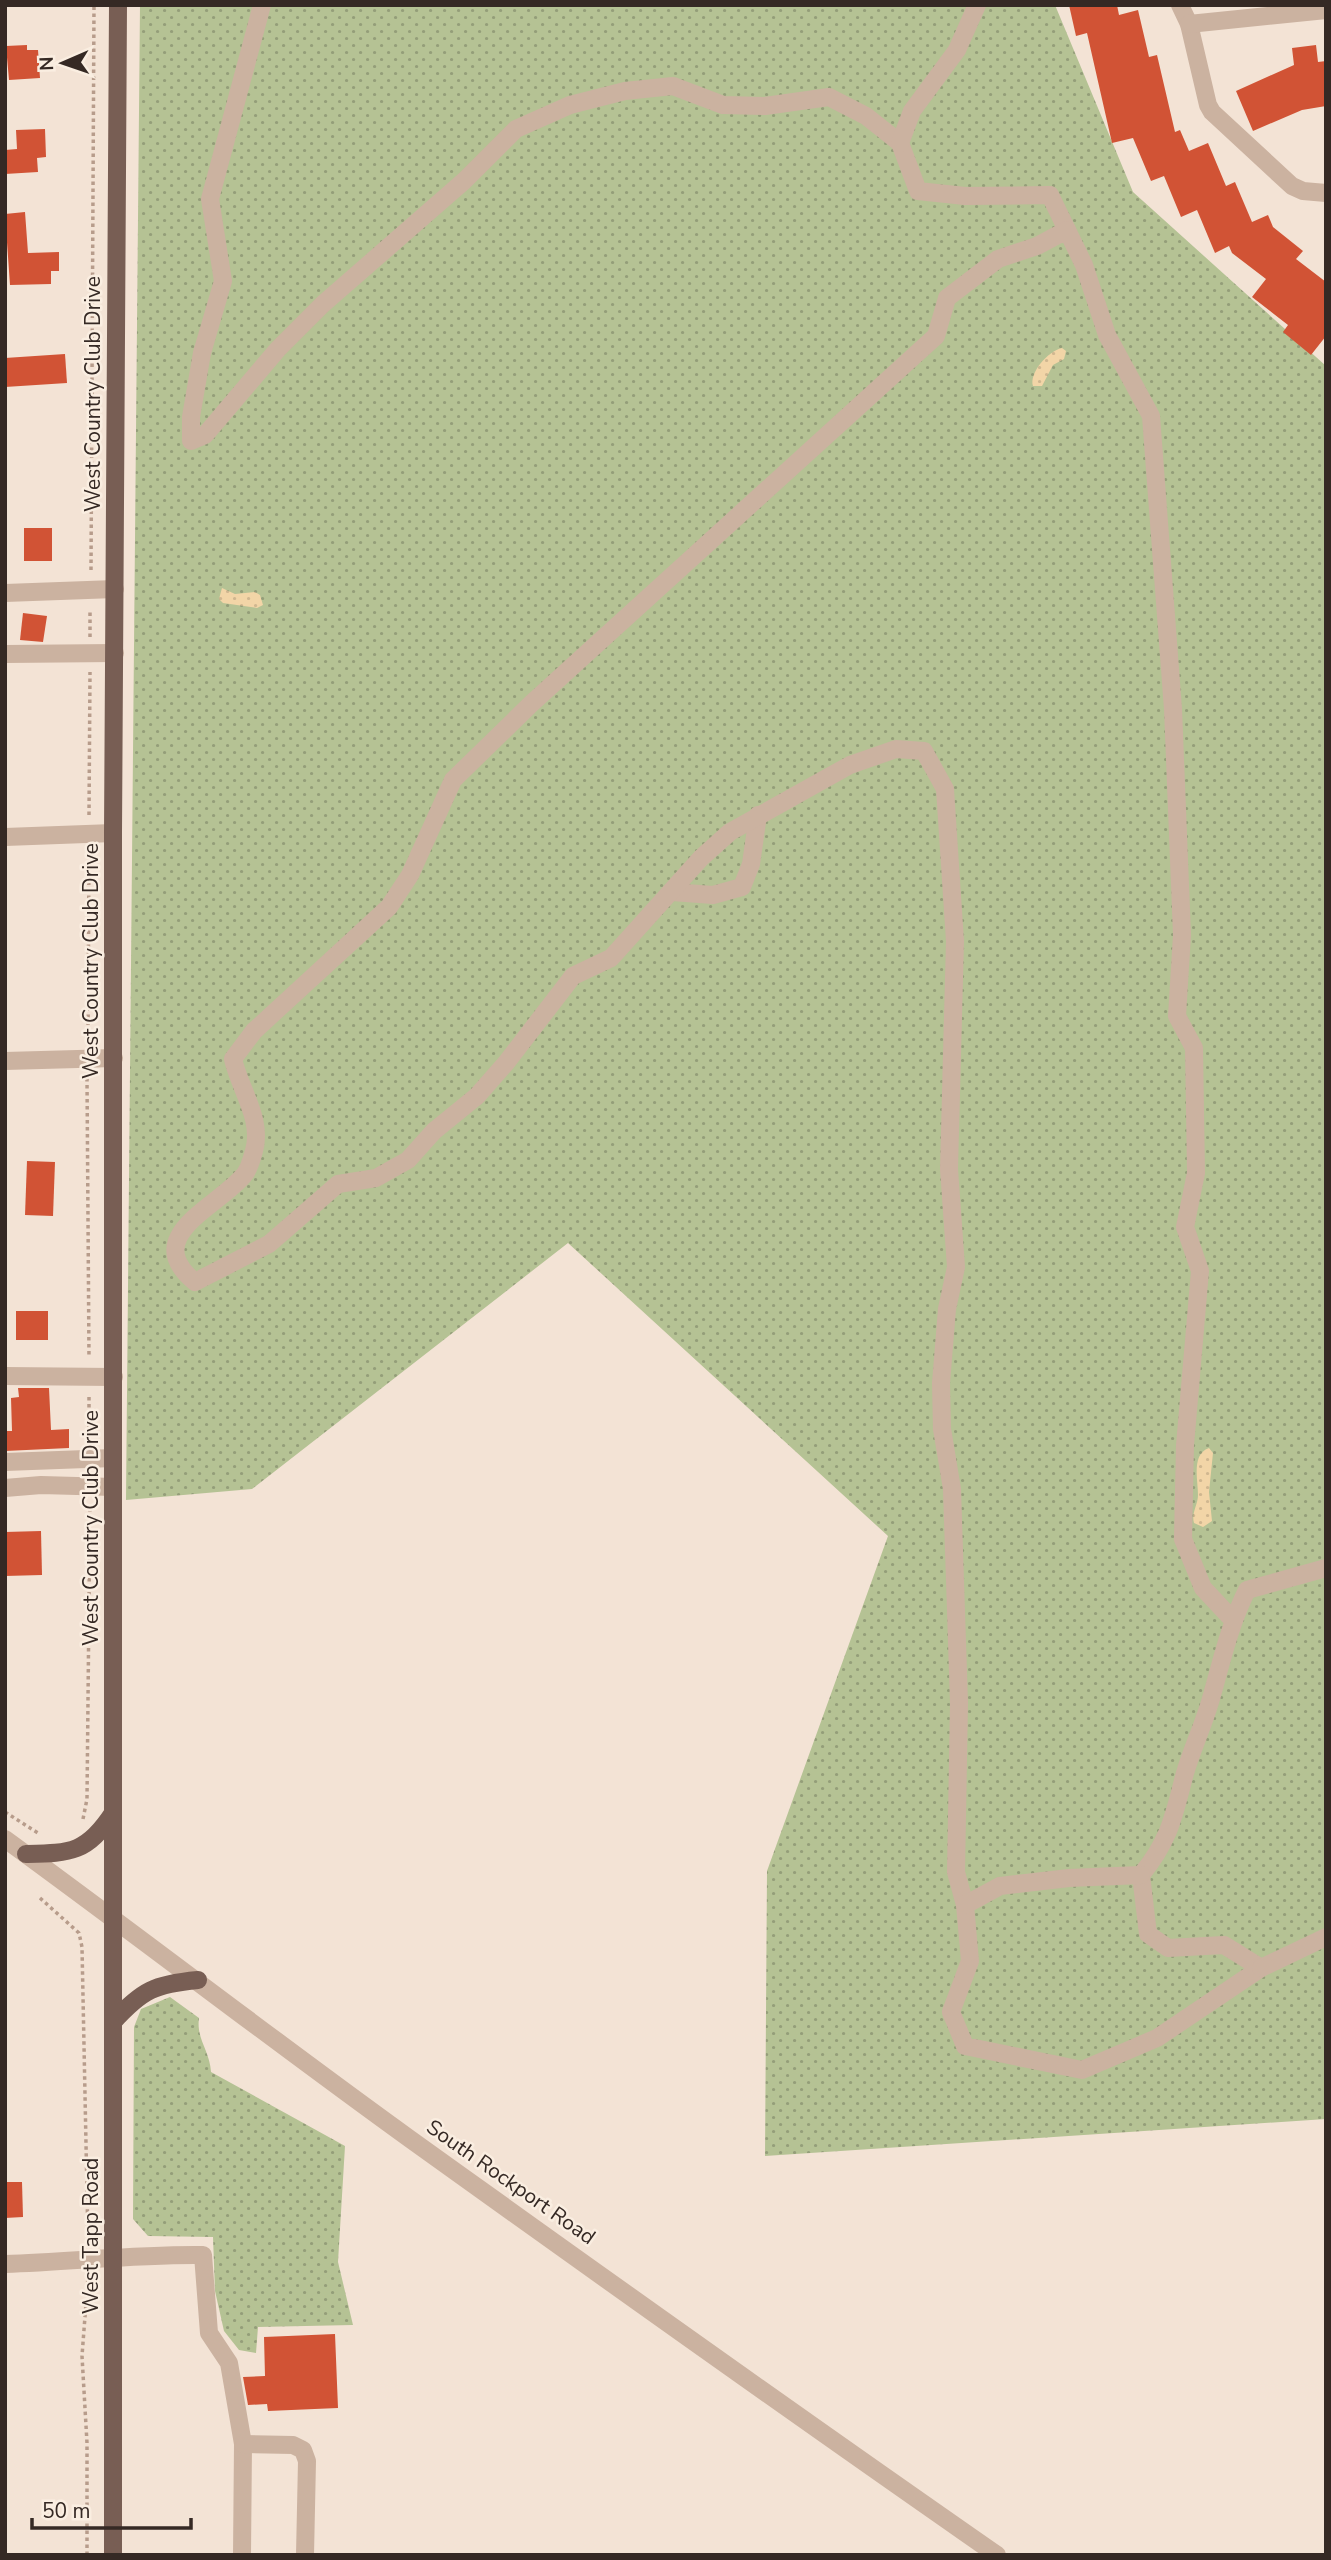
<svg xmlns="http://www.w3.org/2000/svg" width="1331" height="2560" font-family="'Nunito Sans',sans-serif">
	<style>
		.grass { fill: url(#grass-dots) }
		.sand { fill: url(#sand-dots) }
		.building { fill: #d15335 }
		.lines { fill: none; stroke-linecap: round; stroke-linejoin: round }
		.path { stroke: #b79c8b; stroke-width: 3.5; stroke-dasharray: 3.5 3.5; stroke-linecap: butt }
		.minor { stroke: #cbb2a0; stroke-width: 18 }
		.major { stroke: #785e54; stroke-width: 18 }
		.labels { text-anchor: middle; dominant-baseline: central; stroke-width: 5; stroke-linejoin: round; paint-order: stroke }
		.street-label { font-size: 21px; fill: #352924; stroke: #faeee1 }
	</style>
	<defs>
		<pattern id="grass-dots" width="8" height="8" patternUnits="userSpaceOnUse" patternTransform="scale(1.75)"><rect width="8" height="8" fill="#b5c294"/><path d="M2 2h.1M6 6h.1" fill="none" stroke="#949e79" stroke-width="1.8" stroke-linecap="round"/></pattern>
		<pattern id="sand-dots" width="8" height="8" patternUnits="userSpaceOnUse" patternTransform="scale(1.75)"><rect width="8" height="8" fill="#f2d5a7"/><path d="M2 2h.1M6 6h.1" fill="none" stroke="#d0b790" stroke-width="1.8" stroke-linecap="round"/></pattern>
	</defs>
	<rect width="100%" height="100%" fill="#f3e3d5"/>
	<!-- grass -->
	<g class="grass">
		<path d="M140,5H1055L1133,192L1326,366V2119L765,2156L767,1871L888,1536L568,1243L252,1489L126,1500Z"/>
		<path d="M170,1997L199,2018C196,2039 210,2051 211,2072L345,2146L338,2262L353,2325L258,2327L256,2353L239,2350L224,2331L215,2291L213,2237L148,2236L133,2219L134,2027L141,2009Z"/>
	</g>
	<!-- sand -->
	<g class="sand">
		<path d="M1062,348L1066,351L1064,359L1053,365L1042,386H1033C1029,373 1048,351 1062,348Z"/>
		<path d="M222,588L235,594L255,592L260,595L263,605L257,608L223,603L219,599Z"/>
		<path d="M1209,1448L1213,1453L1209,1492L1212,1521L1203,1527L1194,1523C1191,1513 1198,1505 1198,1495C1198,1480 1191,1454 1209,1448Z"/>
	</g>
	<!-- building -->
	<g class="building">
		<path d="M1069,5H1117L1119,15L1138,10L1149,57L1157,55L1175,132L1180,130L1189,151L1208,143L1226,186L1235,182L1252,222L1268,215L1273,227L1303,251L1296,259L1326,282V336L1311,355L1283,332L1288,325L1252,297L1266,279L1232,253L1229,246L1215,253L1197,210L1181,217L1164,176L1151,181L1133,138L1112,143L1087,33L1076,36Z"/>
		<path d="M27,45V50H38L40,78L9,80L6,46Z"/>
		<path d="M1316,45L1318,62L1326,61V106L1302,110L1253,131L1236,91L1294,65L1292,48Z"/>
		<path d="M45,129L46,157L37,158L38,172L5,174V150L17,149L16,130Z"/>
		<path d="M25,212L28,253L59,252V271H51V284L10,285L5,214Z"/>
		<path d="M65,354L67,383L5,387V358Z"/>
		<rect x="24" y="528" width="28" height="33"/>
		<path d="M23,613L47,616L43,642L20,640Z"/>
		<path d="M27,1161L55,1162L53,1216L25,1215Z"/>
		<rect x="16" y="1311" width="32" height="29"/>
		<path d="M18,1388H49L51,1430L69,1429V1448L5,1451V1431H12L11,1398L19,1397Z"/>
		<path d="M41,1531L42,1575L5,1576V1532Z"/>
		<path d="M5,2182H22L23,2217L5,2218Z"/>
		<path d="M335,2334L338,2408L268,2411L267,2404L248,2405L243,2377L265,2376L264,2337Z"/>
	</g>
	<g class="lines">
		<!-- path -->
		<g class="path">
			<path d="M91,570L94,5"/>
			<path d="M90,637V609"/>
			<path d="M89,815L90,672"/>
			<path d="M88,1039L89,851"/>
			<path d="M87,1078L89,1358"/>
			<path d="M89,1397V1442"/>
			<path d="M5,1812L38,1833"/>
			<path d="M83,1819L87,1799L90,1505"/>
			<path d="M40,1898L79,1933L82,1947L88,2242"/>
			<path d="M87,2555V2443L82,2356L88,2277"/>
		</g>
		<!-- minor -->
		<g class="minor">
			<path d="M262,5L210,199L223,281L202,353L191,417V441L205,435L278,349L323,304L464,181L516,129L570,105L625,91L673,86L723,105L765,106L829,97L866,116L900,143L918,191L965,196L1050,195L1067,230"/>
			<path d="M1180,5L1189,24L1208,105L1212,112L1292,186L1303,191L1326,193"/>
			<path d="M1189,24L1326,10"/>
			<path d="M900,143L912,111L957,50L977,5"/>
			<path d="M5,593L115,589"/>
			<path d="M5,654L115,653"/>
			<path d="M5,837L113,833"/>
			<path d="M672,892L713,895L742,887L751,864L758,815"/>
			<path d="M5,1061L114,1058"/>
			<path d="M5,1376L114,1377"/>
			<path d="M5,1462L113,1458"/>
			<path d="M5,1488L41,1485L113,1487"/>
			<path d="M1232,1619L1203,1588L1183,1539L1185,1445L1200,1271L1185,1227L1196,1173L1194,1048L1177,1016L1182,935L1173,709L1151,416L1107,335L1084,265L1067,230L1037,246L998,259L947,298L936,336L532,703L453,780L410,875L389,907L254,1031L233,1059C240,1090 263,1119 254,1151C252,1158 249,1170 244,1175C218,1207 139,1236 195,1282L269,1244L338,1184L376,1178L408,1160L434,1131L477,1096L506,1063L573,976L611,958L701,858L730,832L850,765L896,749L924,751L945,789L955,941L949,1169L956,1267L947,1309L941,1383L942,1429L952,1489L959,1703L956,1872L965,1905L970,1961L951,2012L965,2046L1082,2070L1157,2038L1261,1968L1224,1945L1168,1948L1148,1934L1141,1875C1170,1840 1174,1815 1185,1773C1192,1749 1203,1726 1210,1702C1221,1664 1229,1626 1247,1590L1326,1568"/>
			<path d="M5,1839C141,1938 274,2041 410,2139C605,2279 800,2418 997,2555"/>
			<path d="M965,1905L1000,1886L1069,1878L1141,1875"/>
			<path d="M1261,1968L1326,1937"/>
			<path d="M5,2264C72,2262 137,2254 203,2255L209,2333L229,2363L243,2444L242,2555"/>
			<path d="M243,2444L293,2445L303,2450L307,2461L305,2555"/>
		</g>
		<!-- major -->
		<g class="major">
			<path d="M26,1854C71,1853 87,1853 113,1813"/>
			<path d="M113,2022C142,1990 155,1984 198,1980"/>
			<path d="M113,2555V833L118,5"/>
		</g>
	</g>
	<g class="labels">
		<!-- street labels -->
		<g class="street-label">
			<text transform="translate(93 394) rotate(-90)">West Country Club Drive</text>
			<text transform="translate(91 961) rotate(-90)">West Country Club Drive</text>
			<text transform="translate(91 1528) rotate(-90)">West Country Club Drive</text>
			<text transform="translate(511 2182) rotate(35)">South Rockport Road</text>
			<text transform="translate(91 2236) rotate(-90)">West Tapp Road</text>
		</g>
	</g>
	<!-- border -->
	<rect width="1331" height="2560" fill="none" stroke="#352924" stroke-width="14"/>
	<!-- north arrow -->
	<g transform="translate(63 63) rotate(268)" stroke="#faeee1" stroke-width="5" paint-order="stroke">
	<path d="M0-5L12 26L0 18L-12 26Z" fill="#352924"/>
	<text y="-10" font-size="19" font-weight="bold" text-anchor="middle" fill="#352924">N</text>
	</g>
	<!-- scale -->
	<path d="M32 2518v10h159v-10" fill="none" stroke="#352924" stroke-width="3.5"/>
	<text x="42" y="2518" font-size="21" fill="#352924" stroke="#faeee1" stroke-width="5" paint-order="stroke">50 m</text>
</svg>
